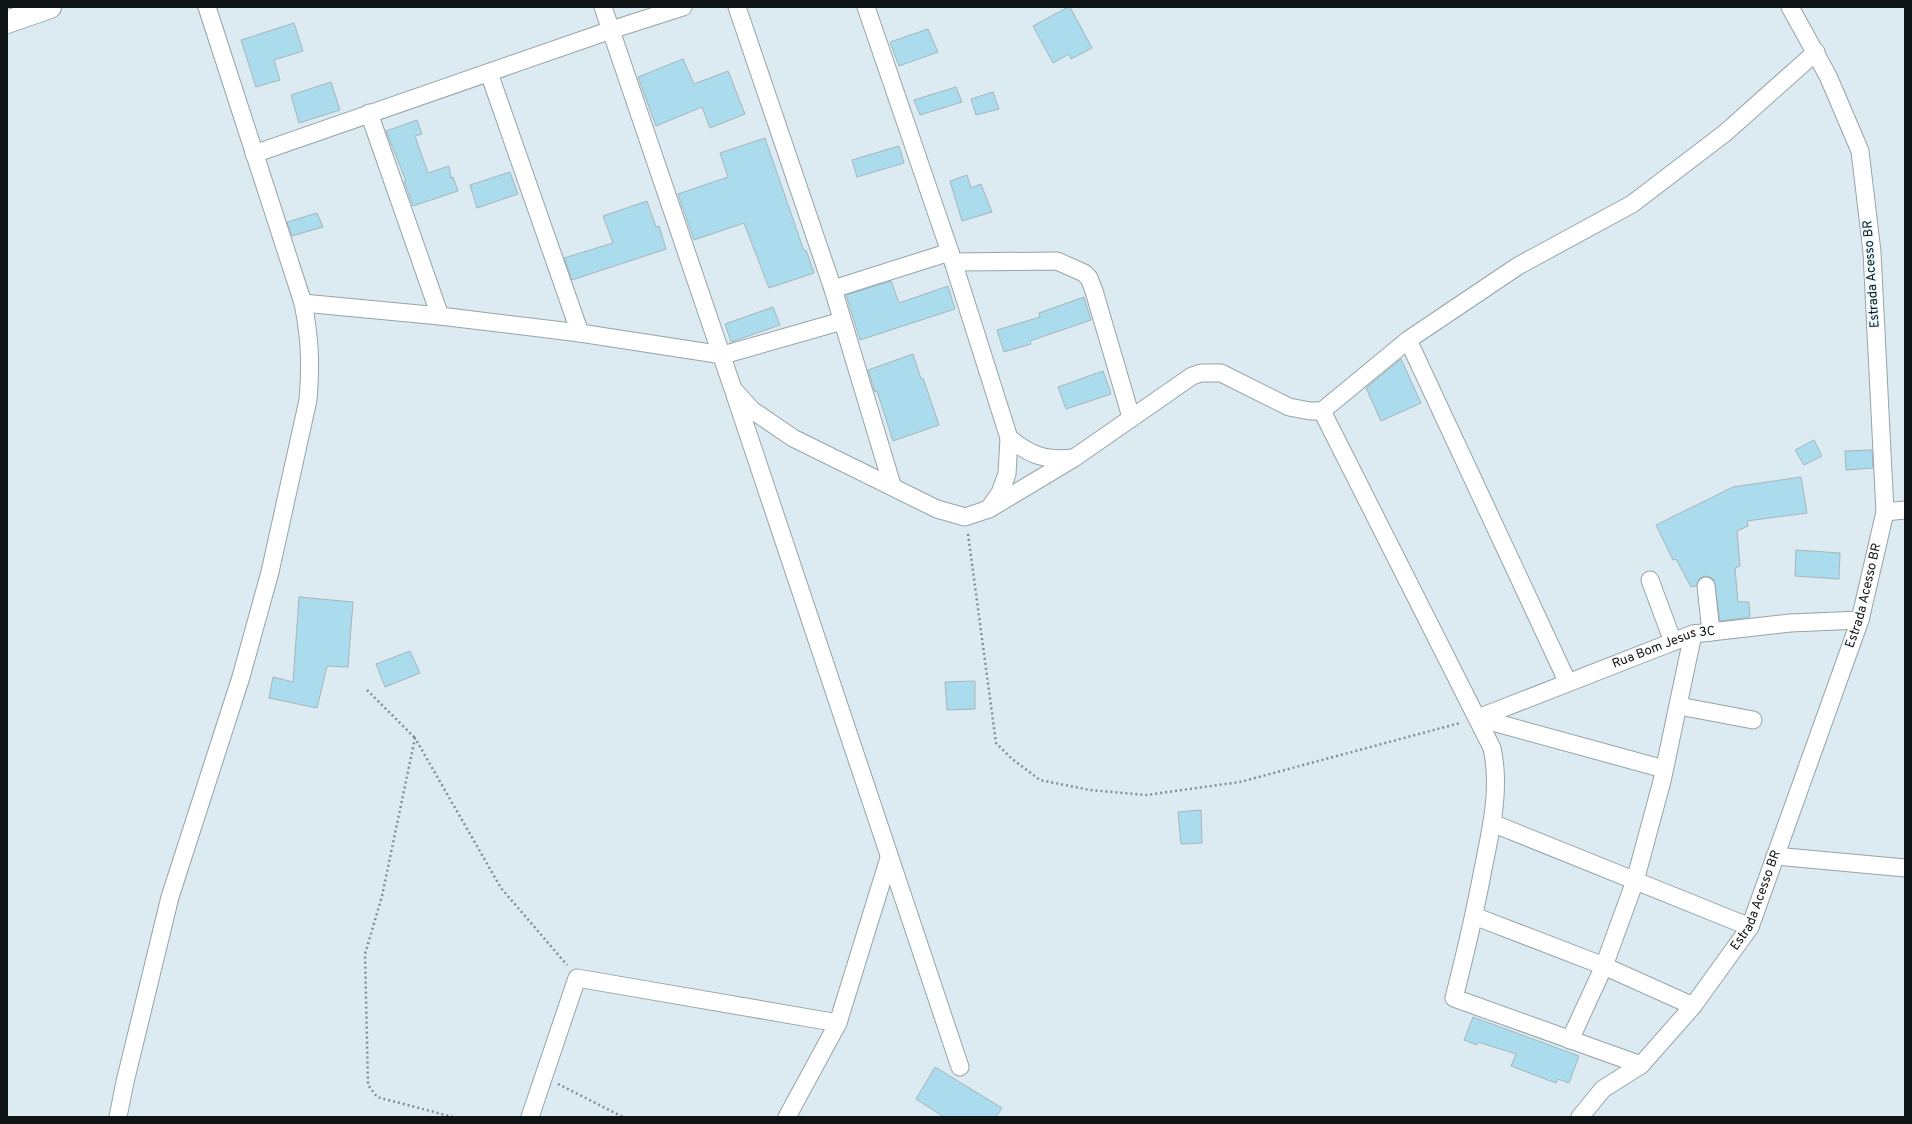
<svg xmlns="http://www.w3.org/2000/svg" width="1912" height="1124" font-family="Overpass,sans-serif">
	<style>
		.building { fill: #aadced; stroke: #a7b5bb }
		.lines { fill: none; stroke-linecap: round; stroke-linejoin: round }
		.minor-casing { stroke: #96a4a9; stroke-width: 19 }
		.major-casing { stroke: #96a4a9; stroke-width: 24 }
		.path { stroke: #838e92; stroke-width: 2.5; stroke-dasharray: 2 3; stroke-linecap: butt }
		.minor { stroke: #fff; stroke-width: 17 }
		.major { stroke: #fff; stroke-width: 22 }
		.labels { text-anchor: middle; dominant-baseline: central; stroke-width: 3; stroke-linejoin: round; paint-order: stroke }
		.street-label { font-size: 13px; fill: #0f1416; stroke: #e9f9fe }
	</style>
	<rect width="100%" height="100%" fill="#dcebf1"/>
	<!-- building -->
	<g class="building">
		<path d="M1068,7H1070L1092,48L1071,59L1069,54L1053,63L1033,26Z"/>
		<path d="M294,23L303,51L274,60L280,80L256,87L241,40Z"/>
		<path d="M928,29L938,52L899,66L890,42Z"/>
		<path d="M683,59L694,84L728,71L745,114L710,128L702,107L656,126L638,77Z"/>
		<path d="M331,82L340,110L299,123L291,95Z"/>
		<path d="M956,87L962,102L920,115L914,100Z"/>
		<path d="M993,92L999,109L976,115L971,99Z"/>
		<path d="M417,120L422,134L415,136L428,173L449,166L451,178L453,177L458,191L413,206L404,181H406L386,131Z"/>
		<path d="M765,138L804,251L806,250L814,273L769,288L744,223L694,240L678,194L728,177L720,153Z"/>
		<path d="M899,146L904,163L857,177L852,160Z"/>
		<path d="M510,172L518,194L477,208L470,185Z"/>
		<path d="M967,175L971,188L981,184L992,212L962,221L950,181Z"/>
		<path d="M647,201L656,227L659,226L666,249L572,280L564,258L613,243L603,216Z"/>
		<path d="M317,213L323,227L292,236L287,222Z"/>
		<path d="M891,281L899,303L948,286L955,309L860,340L846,295Z"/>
		<path d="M1084,297L1091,320L1030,341L1031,344L1004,352L997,330L1040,317L1039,313Z"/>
		<path d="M773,307L780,325L731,342L725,324Z"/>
		<path d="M913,354L921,379L923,378L939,425L893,441L877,391L875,392L868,370Z"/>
		<path d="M1401,359L1421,403L1381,421L1366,388Z"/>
		<path d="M1103,371L1111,394L1066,409L1058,387Z"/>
		<path d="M1814,440L1822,456L1804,465L1795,450Z"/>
		<path d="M1872,450L1873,468L1846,470L1845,451Z"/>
		<path d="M1801,477L1807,513L1747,521L1748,526L1737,531L1740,566L1735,568L1738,602H1749L1750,617L1720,621L1714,580L1710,577L1705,576L1700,578L1696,586L1691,587L1676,559L1673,560L1656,525L1733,487Z"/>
		<path d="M1796,550L1840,553L1839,579L1795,576Z"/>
		<path d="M299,597L353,602L348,667L327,666L317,708L269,698L273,677L293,682Z"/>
		<path d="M410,651L420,673L385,687L376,664Z"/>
		<path d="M975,681V709L947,710L945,682Z"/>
		<path d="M1201,810L1202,843L1181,844L1178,812Z"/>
		<path d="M1473,1017L1579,1056L1569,1083L1558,1079L1556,1083L1511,1066L1516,1054L1478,1042L1477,1045L1464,1040Z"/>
		<path d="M935,1067L1002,1108L996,1117H944L916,1099Z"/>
	</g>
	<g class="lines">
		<defs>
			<g id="minor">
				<path d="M603,7L733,389L752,410L793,438L937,509L965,517L989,509L1074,458L1192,376L1201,373H1221L1289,407L1310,411H1322L1492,748C1501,788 1491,830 1483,869C1475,912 1465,955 1454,998L1641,1065"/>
				<path d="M737,7L833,289L892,485"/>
				<path d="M866,7L950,252L1009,438L1007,474L1000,493L990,507"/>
				<path d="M489,73L580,333"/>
				<path d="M369,113L440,316L580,333L723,355L842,321"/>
				<path d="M254,154L611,30L683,7"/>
				<path d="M953,262L1057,261L1084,273L1089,278L1094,291L1131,417"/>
				<path d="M833,289L950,252"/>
				<path d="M303,303L440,316"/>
				<path d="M1408,340L1568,683"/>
				<path d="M735,395L960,1067"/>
				<path d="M1322,411L1408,340L1518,266L1632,204L1725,133L1816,52"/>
				<path d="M1009,438C1030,455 1045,461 1073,458"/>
				<path d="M1885,512L1905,510"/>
				<path d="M1650,580L1673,642"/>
				<path d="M1706,586L1711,632"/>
				<path d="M1679,706L1753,720"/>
				<path id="s1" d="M1478,718L1693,634L1790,623L1860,620"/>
				<path d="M1478,718L1664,769"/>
				<path d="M1492,823L1750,927"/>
				<path d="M1775,856L1905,868"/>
				<path d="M1474,916L1604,966L1693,1006"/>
				<path d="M1570,1040L1604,966L1635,881L1662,781L1693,634"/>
				<path d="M118,1117L125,1082L170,897L241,677L270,572L308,400C311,365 310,338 303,303L207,7"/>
				<path d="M530,1117L577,978L838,1023"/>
				<path d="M787,1117L838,1023L889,858"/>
				<path id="s2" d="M1580,1117L1603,1089L1641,1065L1693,1006L1750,927L1860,620L1885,512L1872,252L1860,151L1828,76L1790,7"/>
			</g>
			<path id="major" d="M7,22L50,7"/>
		</defs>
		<!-- minor casing -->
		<use href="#minor" class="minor-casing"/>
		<!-- major casing -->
		<use href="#major" class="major-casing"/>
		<!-- path -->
		<g class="path">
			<path d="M968,534L996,743L1011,758L1040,780L1090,790L1146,795L1240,782L1460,723"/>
			<path d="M367,690L415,738"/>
			<path d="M558,1084L623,1117"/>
			<path d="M453,1117L377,1097L368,1085L365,954L382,896L415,738L501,888L567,965"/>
		</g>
		<!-- minor -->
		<use href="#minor" class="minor"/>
		<!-- major -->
		<use href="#major" class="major"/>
	</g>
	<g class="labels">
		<!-- street labels -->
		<g class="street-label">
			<text transform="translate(1872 274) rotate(-94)">Estrada Acesso BR</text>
			<text stroke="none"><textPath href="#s2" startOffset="608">Estrada Acesso BR</textPath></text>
			<text stroke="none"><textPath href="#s1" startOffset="199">Rua Bom Jesus 3C</textPath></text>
			<text stroke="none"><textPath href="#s2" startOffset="284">Estrada Acesso BR</textPath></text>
		</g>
	</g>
	<!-- border -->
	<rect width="1912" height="1124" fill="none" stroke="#0f1416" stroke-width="16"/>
</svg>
